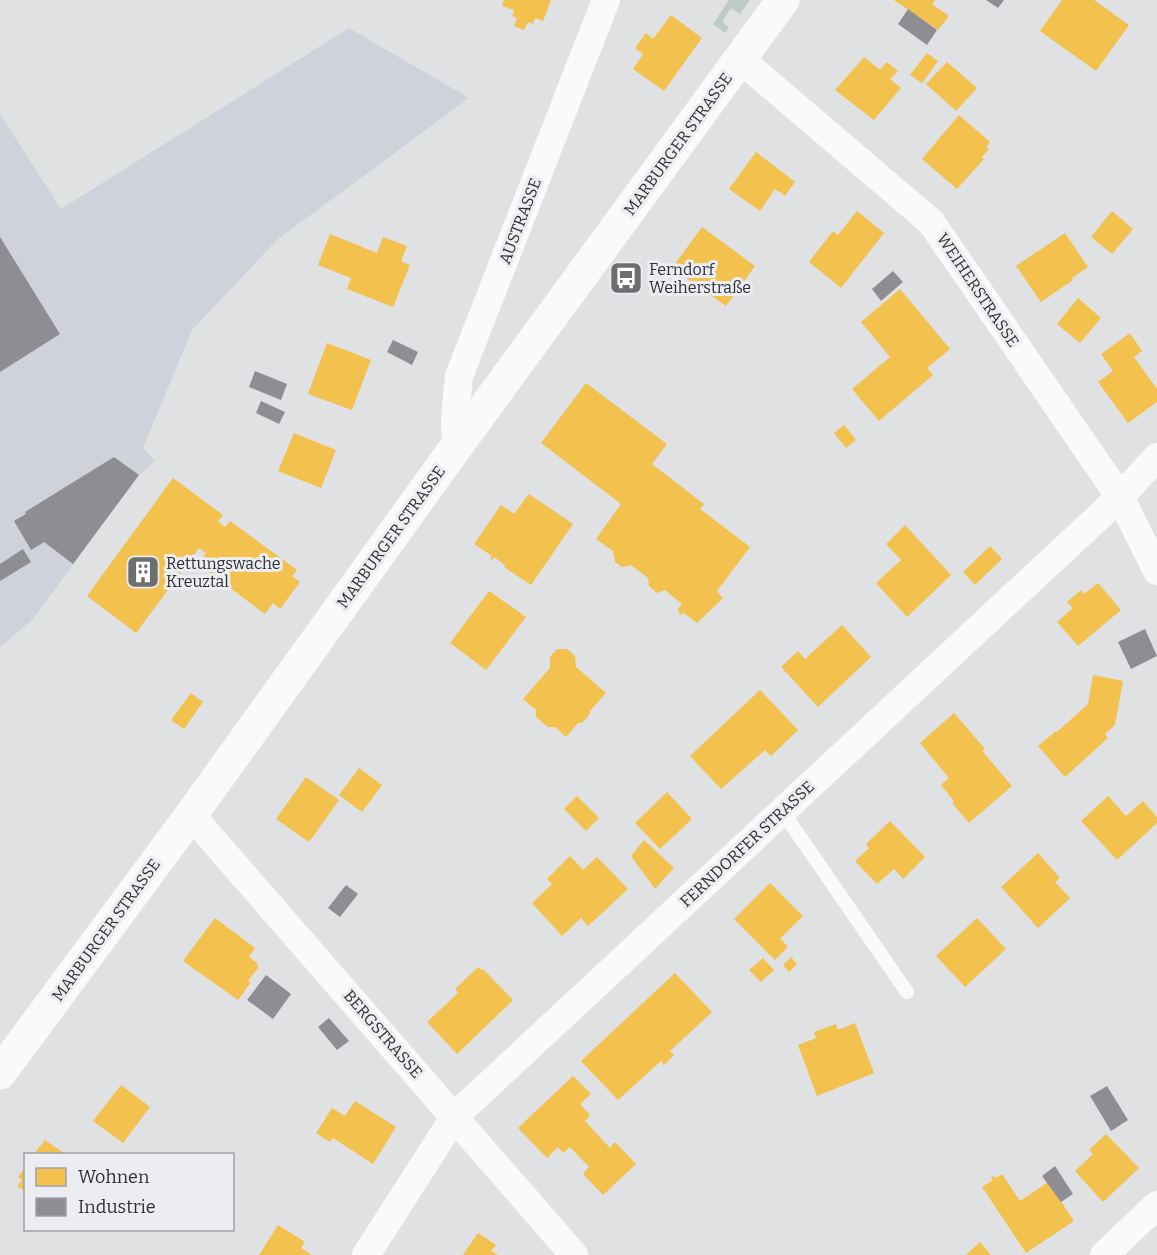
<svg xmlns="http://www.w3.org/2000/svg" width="1157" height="1255" font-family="Bitter,serif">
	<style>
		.built { fill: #cfd2da }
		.green { fill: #bdccc3 }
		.homes { fill: #f2c14e }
		.industry { fill: #8d8d92 }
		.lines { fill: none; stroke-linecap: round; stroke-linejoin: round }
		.service { stroke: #fafafb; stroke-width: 14 }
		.minor { stroke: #fafafb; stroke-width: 28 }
		.primary { stroke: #fafafb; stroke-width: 33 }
		.labels { text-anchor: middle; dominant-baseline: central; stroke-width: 6; stroke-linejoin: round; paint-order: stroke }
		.street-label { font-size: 16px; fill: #2f3032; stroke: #ebedf2 }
		.poi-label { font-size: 16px; fill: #2f3032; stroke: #ebedf2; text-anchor: start }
	</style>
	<rect width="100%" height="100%" fill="#dfe1e3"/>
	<!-- built -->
	<path class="built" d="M349,28L469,98L278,239L192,330L143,448L155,461L139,475L33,619L0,647V114L61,209Z"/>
	<!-- green -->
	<path class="green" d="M729,0H750L740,14L731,8L722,22L729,27L725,33L713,24Z"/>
	<!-- homes -->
	<g class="homes">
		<path d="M504,0H551L543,21L535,18L533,24L528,22L524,30L514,26L517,18L512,16L514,10L502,6Z"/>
		<path d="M894,0H935L932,4L949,16L938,30Z"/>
		<path d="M1062,0H1094L1129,25L1096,71L1040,31Z"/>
		<path d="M671,15L702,38L664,91L633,69L643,54L635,48L646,33L653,39Z"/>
		<path d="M927,53L938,61L922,83L910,75Z"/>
		<path d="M864,57L880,70L887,62L898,71L890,79L901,88L874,120L835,90Z"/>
		<path d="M947,62L977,88L956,111L926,84Z"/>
		<path d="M959,115L990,142L986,147L989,149L982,157L984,159L957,189L922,159Z"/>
		<path d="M756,152L795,182L785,196L775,189L760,211L729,189Z"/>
		<path d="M857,211L884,233L841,288L809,262L833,231L838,235Z"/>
		<path d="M1112,211L1133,229L1112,254L1091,237Z"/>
		<path d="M702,227L755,266L726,306L672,268Z"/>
		<path d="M1065,233L1088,267L1072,278L1073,280L1041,302L1016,266Z"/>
		<path d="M330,234L377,253L383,237L407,246L401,261L410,265L393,307L347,289L351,278L318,265Z"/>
		<path d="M900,289L950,349L927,368L933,375L879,421L852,389L890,357L861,322Z"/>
		<path d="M1078,298L1101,318L1080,343L1057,324Z"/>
		<path d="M1130,333L1142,351L1134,357L1157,389V402L1128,423L1098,382L1113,371L1101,354Z"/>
		<path d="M327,343L371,360L352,410L308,394Z"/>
		<path d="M586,383L667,444L652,464L704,504L700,509L750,547L717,591L723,598L697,623L684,613L680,615L678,609L682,604L665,590L657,593L649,586L648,578L631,565L622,567L615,562L613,551L596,539L621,504L541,443Z"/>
		<path d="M844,425L856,440L846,448L834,433Z"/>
		<path d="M294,433L336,450L321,488L278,471Z"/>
		<path d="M173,478L223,515L218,521L225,527L230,521L297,570L292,576L300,582L280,609L273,603L265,614L198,564L206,553L199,548L136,633L87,596Z"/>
		<path d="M529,494L573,524L531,585L504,567L505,565L494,557L492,560L490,558L492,556L474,544L501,505L514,514Z"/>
		<path d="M905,525L951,575L907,617L876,583L901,560L886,544Z"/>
		<path d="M990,546L1002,559L975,585L963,572Z"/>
		<path d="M1098,583L1121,610L1078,646L1057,622L1073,608L1067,602L1081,590L1084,594Z"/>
		<path d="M489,591L526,617L486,670L450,643Z"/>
		<path d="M842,625L871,657L818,707L781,667L798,651L805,659Z"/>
		<path d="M557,649H567L575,656L576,667L606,693L590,711V714L582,723H578L566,737L555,727H548L536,717V710L523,699L550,668V657Z"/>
		<path d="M1093,675L1123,681L1115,725L1105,734L1108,738L1065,777L1038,746L1056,731L1057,732L1088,704Z"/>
		<path d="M760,690L798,730L771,756L765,750L721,789L690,756Z"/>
		<path d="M191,693L203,702L184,729L171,720Z"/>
		<path d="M954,713L985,749L982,751L1012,786L969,823L952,803L954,801L941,785L949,778L920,743Z"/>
		<path d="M359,768L382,785L362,812L339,795Z"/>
		<path d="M306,777L339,800L309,842L276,819Z"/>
		<path d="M667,792L692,819L660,849L635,823Z"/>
		<path d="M577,796L599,818L586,831L564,809Z"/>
		<path d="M1108,796L1126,816L1143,801L1157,817V823L1117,860L1081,821Z"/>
		<path d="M890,821L925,857L903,879L894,869L877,884L855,861L869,848L866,844Z"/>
		<path d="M644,840L674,868L655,889L631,856Z"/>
		<path d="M1038,853L1060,878L1055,882L1070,898L1038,928L1001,887Z"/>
		<path d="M570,856L583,870L597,857L628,889L588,926L581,918L562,936L532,903L552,884L547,879Z"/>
		<path d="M770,883L803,916L780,939L788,947L775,960L734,919Z"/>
		<path d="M215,918L255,948L249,957L257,963L258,968L248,981L251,982L238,1000L183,961Z"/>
		<path d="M977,918L1006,949L965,987L936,956Z"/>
		<path d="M791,957L797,964L789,972L783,965Z"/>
		<path d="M763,958L774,970L761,982L749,970Z"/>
		<path d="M478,967L482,970L483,969L513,1000L457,1054L427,1022L458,993L455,989Z"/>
		<path d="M675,973L712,1012L670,1051L674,1055L664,1065L661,1061L618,1100L581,1061Z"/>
		<path d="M855,1023L874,1073L817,1096L798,1045L816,1038L814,1032L836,1024L838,1030Z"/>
		<path d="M573,1076L591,1094L580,1104L590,1115L585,1121L610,1148L615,1142L636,1164L603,1195L583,1174L589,1167L570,1147L563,1153L558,1147L547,1158L518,1128Z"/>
		<path d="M121,1085L150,1107L123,1143L93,1121Z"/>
		<path d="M355,1101L396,1127L373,1164L333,1138L330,1142L316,1133L332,1108L345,1116Z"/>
		<path d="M1106,1134L1139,1168L1103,1202L1075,1171L1093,1154L1089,1150Z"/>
		<path d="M45,1140L65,1154H34Z"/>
		<path d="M26,1166V1192L17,1186L22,1180L18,1177Z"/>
		<path d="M1002,1174L1020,1201L1048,1182L1074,1221L1026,1253L982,1187L993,1180L991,1177L994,1176L996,1178Z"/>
		<path d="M278,1225L305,1242L301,1248L312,1255H259Z"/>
		<path d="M478,1233L496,1245L491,1251L498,1255H463Z"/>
		<path d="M980,1242L991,1255H966Z"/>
	</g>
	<!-- industry -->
	<g class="industry">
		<path d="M986,0H1004L998,8Z"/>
		<path d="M908,9L937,30L927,45L898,24Z"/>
		<path d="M0,237L60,334L0,372Z"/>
		<path d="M893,271L903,282L881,301L872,289Z"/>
		<path d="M393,340L418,352L412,365L387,352Z"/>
		<path d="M255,371L287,384L281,400L249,387Z"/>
		<path d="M261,401L285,412L279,424L256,413Z"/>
		<path d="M114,457L139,475L73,564L44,542L31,550L14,521L26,514L25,512Z"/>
		<path d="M23,549L31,562L0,581V564Z"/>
		<path d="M1145,629L1157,656L1131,669L1118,642Z"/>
		<path d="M346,885L358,894L340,917L328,908Z"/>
		<path d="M266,975L291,994L273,1019L247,1000Z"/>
		<path d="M329,1018L349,1041L337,1050L318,1027Z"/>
		<path d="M1107,1086L1128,1120L1111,1131L1090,1096Z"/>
		<path d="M1055,1166L1073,1194L1061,1202L1042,1176Z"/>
	</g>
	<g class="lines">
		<!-- service -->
		<path class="service" d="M782,811L907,992"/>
		<!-- minor -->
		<g class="minor">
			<path d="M740,59L931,222L1120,497L1157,571"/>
			<path d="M456,447L455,418L459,376L606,0"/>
			<path d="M191,815L574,1255"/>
			<path d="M366,1255L455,1116L1120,497L1157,457"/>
			<path d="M1104,1255L1157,1205"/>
		</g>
		<!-- primary -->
		<path class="primary" d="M0,1073L191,815L456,447L783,0"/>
	</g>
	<!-- icons -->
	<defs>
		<symbol id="bus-square" viewBox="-11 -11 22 22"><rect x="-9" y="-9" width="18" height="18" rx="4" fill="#6d6e70" stroke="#ebedf2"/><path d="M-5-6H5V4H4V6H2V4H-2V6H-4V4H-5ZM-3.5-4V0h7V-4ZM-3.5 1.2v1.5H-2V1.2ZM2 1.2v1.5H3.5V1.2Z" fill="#fff"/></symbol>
		<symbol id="building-square" viewBox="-11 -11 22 22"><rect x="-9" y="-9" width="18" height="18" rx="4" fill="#6d6e70" stroke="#ebedf2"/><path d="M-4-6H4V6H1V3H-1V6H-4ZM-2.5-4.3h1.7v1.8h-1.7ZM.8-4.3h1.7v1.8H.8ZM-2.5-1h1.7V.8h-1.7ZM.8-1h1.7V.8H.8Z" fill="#fff"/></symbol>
	</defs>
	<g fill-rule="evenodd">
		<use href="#bus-square" x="607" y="259" width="38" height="38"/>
		<use href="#building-square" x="124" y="553" width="38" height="38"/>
	</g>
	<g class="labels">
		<!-- street labels -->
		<g class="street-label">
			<text transform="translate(678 144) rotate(-54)">MARBURGER STRASSE</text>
			<text transform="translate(520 221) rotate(-69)">AUSTRASSE</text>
			<text transform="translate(978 290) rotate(56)">WEIHERSTRASSE</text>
			<text transform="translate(391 537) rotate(-54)">MARBURGER STRASSE</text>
			<text transform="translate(747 844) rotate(-43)">FERNDORFER STRASSE</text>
			<text transform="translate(106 930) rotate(-54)">MARBURGER STRASSE</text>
			<text transform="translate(383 1034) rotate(49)">BERGSTRASSE</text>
		</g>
		<!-- poi labels -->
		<g class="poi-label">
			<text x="649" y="269">Ferndorf<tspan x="649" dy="18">Weiherstraße</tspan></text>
			<text x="166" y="563">Rettungswache<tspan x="166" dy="18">Kreuztal</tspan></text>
		</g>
	</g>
	<!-- legend -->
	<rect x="24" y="1153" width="210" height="78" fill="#ebedf2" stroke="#a0a1a5" stroke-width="1.5"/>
	<rect x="36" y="1168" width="30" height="18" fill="#f2c14e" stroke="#a0a1a5" stroke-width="1.5"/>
	<text x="78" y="1183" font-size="18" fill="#2f3032">Wohnen</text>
	<rect x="36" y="1198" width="30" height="18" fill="#8d8d92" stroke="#a0a1a5" stroke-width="1.5"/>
	<text x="78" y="1213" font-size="18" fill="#2f3032">Industrie</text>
</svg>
